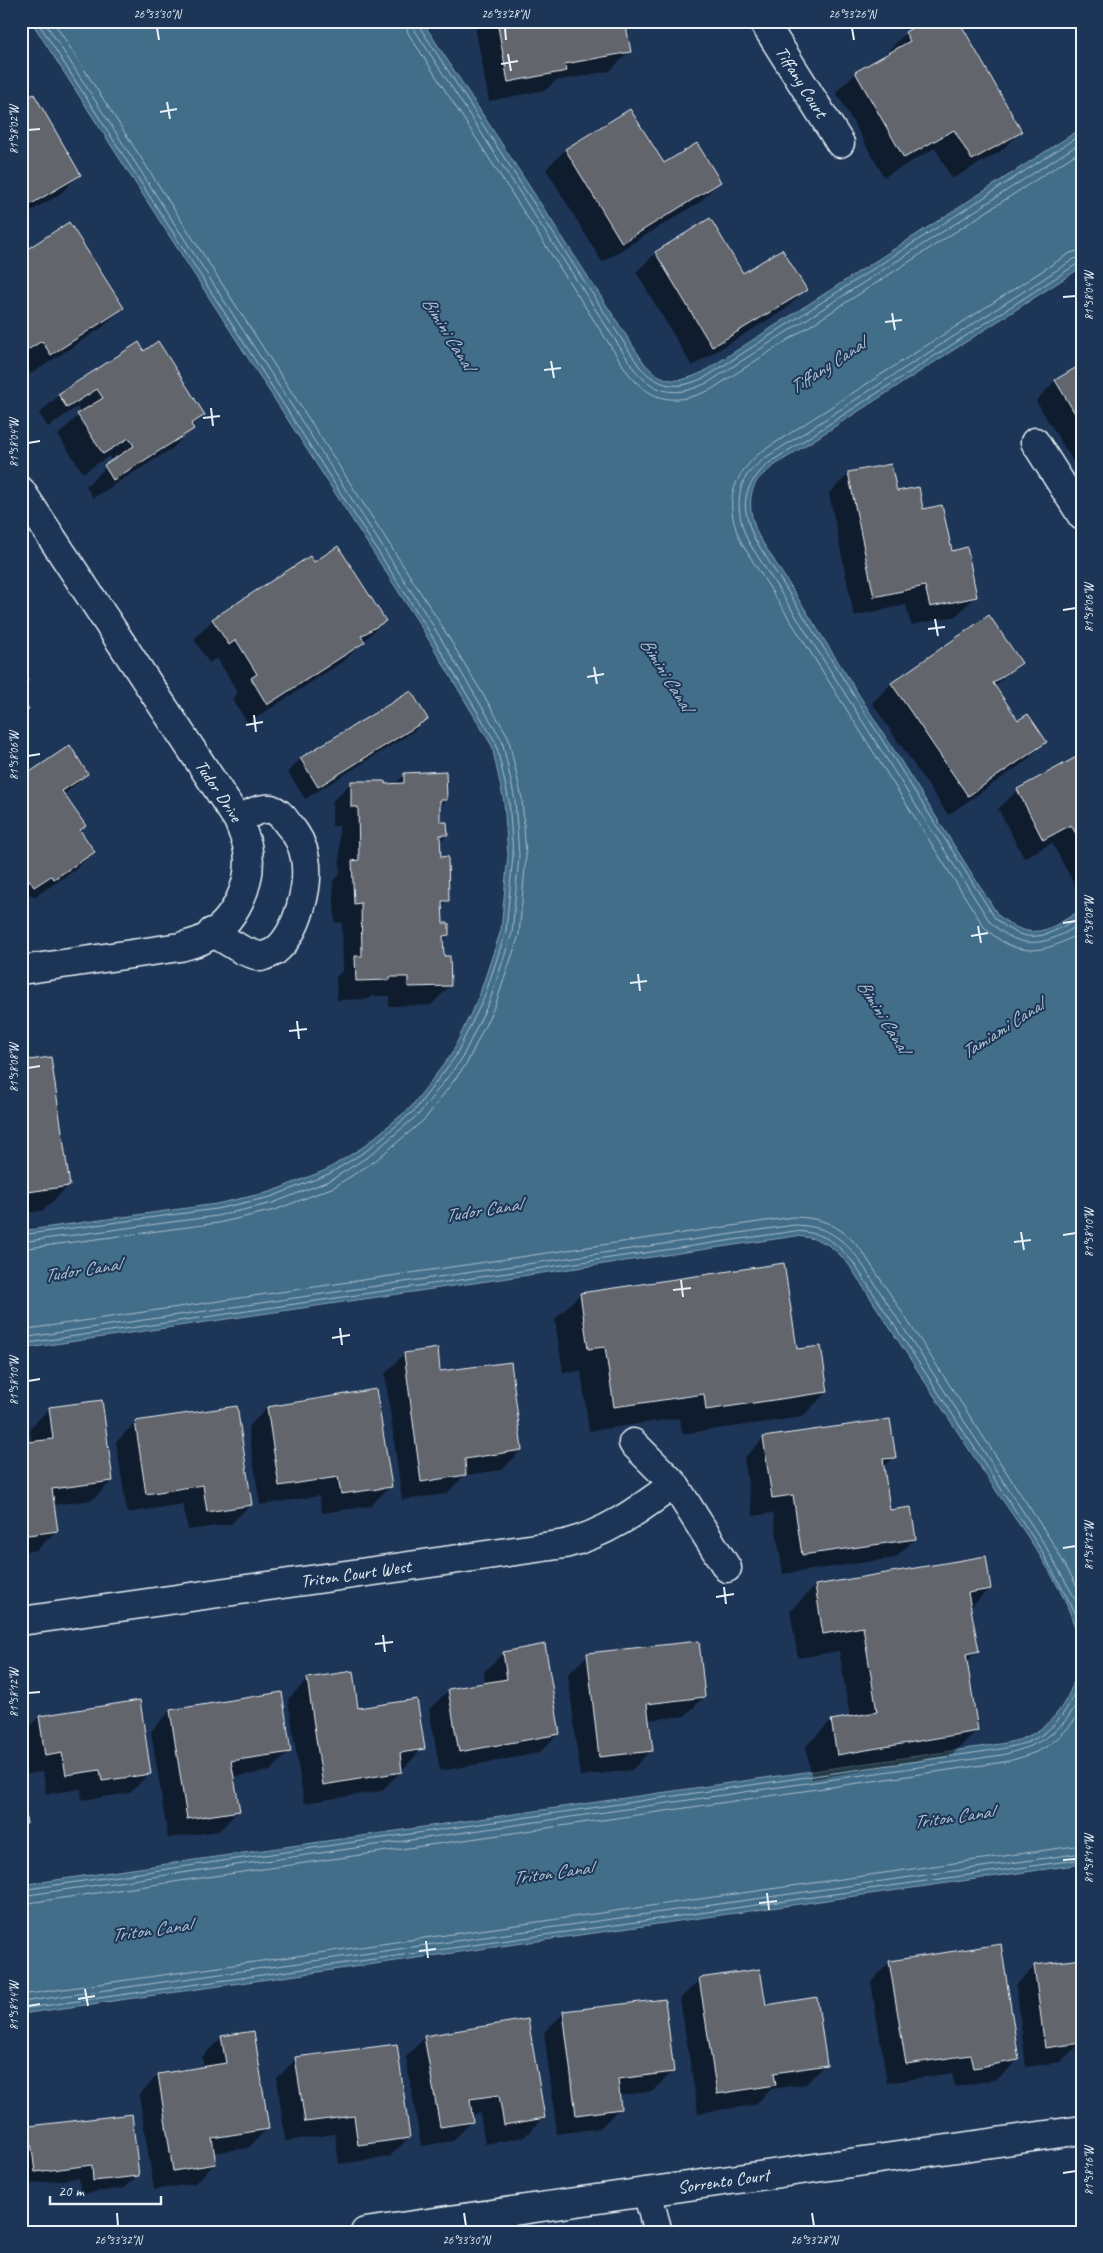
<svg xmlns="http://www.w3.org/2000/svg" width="1103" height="2253" font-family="Caveat,sans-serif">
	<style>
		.water { fill: #436e89; stroke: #85a2b5 }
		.shadow { fill: #0007 }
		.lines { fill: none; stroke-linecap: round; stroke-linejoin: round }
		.shore { stroke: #a6bdcc; stroke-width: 1 }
		.building { fill: #62656c; stroke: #e8f1f8 }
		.minor-casing { stroke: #e8f1f8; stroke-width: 31 }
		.minor { stroke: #1d3557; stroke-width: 28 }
		.ticks { fill: none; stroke: #e8f1f8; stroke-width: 2 }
		.labels { text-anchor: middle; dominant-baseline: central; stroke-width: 4; stroke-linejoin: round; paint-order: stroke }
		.street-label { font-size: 18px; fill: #e8f1f8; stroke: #1d3557 }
		.water-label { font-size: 19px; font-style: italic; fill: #aec3d1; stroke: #1d3557 }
		.neatline { fill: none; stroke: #e8f1f8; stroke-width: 2 }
		.ticks-label { font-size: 12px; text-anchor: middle; fill: #e8f1f8 }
	</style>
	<rect width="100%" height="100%" fill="#1d3557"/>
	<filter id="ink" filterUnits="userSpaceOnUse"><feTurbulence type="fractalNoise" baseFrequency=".02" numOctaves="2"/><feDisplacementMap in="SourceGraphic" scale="10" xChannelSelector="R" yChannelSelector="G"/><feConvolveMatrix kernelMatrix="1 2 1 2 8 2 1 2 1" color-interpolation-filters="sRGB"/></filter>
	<g filter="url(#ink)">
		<!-- water -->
		<path class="water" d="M31,21H422L644,363C663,384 678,384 703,372L1082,128V267L772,467C767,472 760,476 757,481C746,498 751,518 758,535L998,915C1032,944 1049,930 1082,909V1864L21,2014V1885L1000,1744C1009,1742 1018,1741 1026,1737C1060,1723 1082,1681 1078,1644C1072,1591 1018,1525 989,1480C942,1408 895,1336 849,1265C831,1244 823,1239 796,1236L21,1349V1231L216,1204L270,1192L326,1170L363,1147L411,1107L451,1055L479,996L501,930L508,855L504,802L492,746L420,625Z"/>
		<!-- shadow -->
		<g class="shadow">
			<path d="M474,21H624L630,51L610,71L555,81L546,90L489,101Z"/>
			<path d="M926,21L1020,132L1001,151L952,179L935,148L884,177L836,92L856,73L888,55L886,53L906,33Z"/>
			<path d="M21,103L79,175L60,194L21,217Z"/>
			<path d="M565,150L719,182L700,202L602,262L546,169Z"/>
			<path d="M656,253L742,274L805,290L786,309L692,366L636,272Z"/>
			<path d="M21,254L122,308L103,327L31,374L21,360Z"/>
			<path d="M1082,340V356L1076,346Z"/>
			<path d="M144,352L203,415L173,448L93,498L86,486L112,462L109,456L83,473L58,435L81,413L77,407L48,427L39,414L59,395Z"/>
			<path d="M1082,365V476L1036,401L1055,381Z"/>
			<path d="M849,474L896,493L922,510L951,552L975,597L956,616L911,625L906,605L854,616L829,493Z"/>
			<path d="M313,563L384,621L344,661L248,723L232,699L238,693L217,658L209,663L194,639L213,620Z"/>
			<path d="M988,617L1020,663L994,687L1018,722L1045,742L1026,761L948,815L872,703L891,684Z"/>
			<path d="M426,719L413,732L305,799L288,772L301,758Z"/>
			<path d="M69,747L87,774L64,795L85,826L80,831L93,852L74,871L34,897L31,894L21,901V779Z"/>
			<path d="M1082,756V882L1075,886L1052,843L1024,858L998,809L1018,790Z"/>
			<path d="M405,774L446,799L439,807V823L447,835L439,842L440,858L448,900L441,907V925L448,935L442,941V958L450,986L431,1005L389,1006V996H372L369,999L337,1000L336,977L343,970L342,922L335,923L333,881L340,874L339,826H332V802L351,783L394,785Z"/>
			<path d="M21,1063L68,1186L44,1210L21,1214Z"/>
			<path d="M580,1294L796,1351L827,1392L802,1417L682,1434L680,1418L589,1431L581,1371L563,1373L555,1319Z"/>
			<path d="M404,1354L439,1372L521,1450L502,1470L465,1475L446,1494L402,1500L385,1374Z"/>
			<path d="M50,1408L112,1481L92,1500L53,1505L57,1530L37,1550L21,1552V1444L32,1443L30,1428Z"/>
			<path d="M267,1408L390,1486L371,1506L322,1513L319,1496L260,1505L248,1427Z"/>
			<path d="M136,1422L250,1505L231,1524L188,1530L183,1504L127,1513L116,1442Z"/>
			<path d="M764,1438L894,1457L883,1468L889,1511L915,1539L895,1558L783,1574L773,1513L753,1516L744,1458Z"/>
			<path d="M815,1586L990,1588L970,1608L977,1651L966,1662L977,1730L952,1755L812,1779L806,1746L831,1721L850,1718L839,1651L798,1658L790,1611Z"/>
			<path d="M544,1646L558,1734L539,1753L440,1771L429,1709L449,1690L485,1684L484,1672L503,1653Z"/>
			<path d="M588,1655L704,1697L685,1716L648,1720L651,1750L632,1770L580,1776L568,1674Z"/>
			<path d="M308,1679L357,1710L423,1748L404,1768H401V1771L382,1791L304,1803L288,1699Z"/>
			<path d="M138,1702L150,1773L130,1793L82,1800L81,1789L46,1794L43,1772L26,1774L21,1735L39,1717Z"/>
			<path d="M170,1711L289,1752L270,1771L233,1777L238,1811L219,1831L168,1838L151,1731Z"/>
			<path d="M1082,1960V2042L1060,2062L1026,2067L1016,1985L1035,1966Z"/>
			<path d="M890,1962L1018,2060L998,2079L955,2087L952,2073L887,2083L871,1982Z"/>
			<path d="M700,1979L765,2006L826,2064L806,2084L771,2089L755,2105L698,2113L680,1999Z"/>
			<path d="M564,2013L672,2072L653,2091L618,2096L620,2108L600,2128L557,2134L544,2032Z"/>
			<path d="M222,2037L268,2128L248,2148L213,2153L215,2164L195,2183L154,2190L139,2095L158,2075L204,2068L202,2057Z"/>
			<path d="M425,2037L544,2118L524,2137L485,2144L480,2113L471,2115L472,2121L453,2141L421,2146L406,2057Z"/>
			<path d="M296,2059L409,2138L389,2157L339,2164L335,2134L285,2141L277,2078Z"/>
			<path d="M30,2128L138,2175L125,2188L80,2194L79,2178L22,2185L21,2136Z"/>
		</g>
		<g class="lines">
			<!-- shore -->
			<g class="shore">
				<path d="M405,21L408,33L628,373C653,404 678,405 712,389L1082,150"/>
				<path d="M412,21L414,29L634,369C657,396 678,397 709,382L1082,142"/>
				<path d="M418,21L419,26L639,366C660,389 678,390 706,377L1082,134"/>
				<path d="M1082,250L1070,253L761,452C729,479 724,506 742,544L984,927C1017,959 1045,955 1082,931"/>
				<path d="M1082,257L1074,259L765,458C759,463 752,469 747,475C734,495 739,521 748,541L990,922C1023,953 1047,945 1082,923"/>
				<path d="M1082,263L1077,264L769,463C742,487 740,505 754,538L995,918C1027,948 1048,937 1082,915"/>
				<path d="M21,1235L216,1209L271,1197L329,1174L366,1151L415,1110L455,1057L484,998L506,931L513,855L509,801L496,743L424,623L37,21"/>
				<path d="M21,1242L217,1216L273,1203L331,1180L369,1156L419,1114L461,1060L490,1000L512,933L519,856L515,800L502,740L429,619L44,21"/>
				<path d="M21,1249L218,1223L275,1210L334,1187L375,1161L425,1119L467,1063L496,1003L519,935L526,856L522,799L508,736L435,615L53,21"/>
				<path d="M21,1330L793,1217C826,1217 845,1229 864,1254L1052,1542L1082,1595"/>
				<path d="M21,1338L794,1225C825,1226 839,1235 858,1258L1046,1547L1082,1611"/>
				<path d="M21,1344L795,1231C824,1233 834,1240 853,1262L1041,1550L1076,1614L1082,1640"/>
				<path d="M21,1890L1001,1749C1010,1747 1019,1745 1028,1742C1062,1728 1079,1694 1082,1659"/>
				<path d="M21,1896L1002,1755C1041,1745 1067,1731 1082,1691"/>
				<path d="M21,1904L1004,1762C1045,1752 1056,1744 1082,1711"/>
				<path d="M21,1995L1082,1845"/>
				<path d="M21,2002L1082,1853"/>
				<path d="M21,2009L1082,1859"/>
			</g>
		</g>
		<!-- building -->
		<g class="building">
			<path d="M497,21H625L631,52L565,64L567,71L508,82Z"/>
			<path d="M924,21H959L1022,132L972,160L954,130L904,158L855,72L910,41L905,32Z"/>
			<path d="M34,94L81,175L21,210V101Z"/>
			<path d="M630,109L664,163L697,143L721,182L622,243L565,149Z"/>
			<path d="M710,218L743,273L782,249L807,290L712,347L655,252Z"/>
			<path d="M69,222L124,308L51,355L42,341L21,354V253Z"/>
			<path d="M158,341L205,415L191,424L194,429L113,480L104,465L134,446L129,438L103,454L77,414L103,398L97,389L67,408L58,394L139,342L144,351Z"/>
			<path d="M1082,364V425L1055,380Z"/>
			<path d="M891,464L897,491L919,487L923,509L942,505L952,551L967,547L977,597L930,607L925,586L874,597L848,472Z"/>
			<path d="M338,546L386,621L361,636L365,642L267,705L251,678L257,674L236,640L229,645L212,619L310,556L314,562Z"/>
			<path d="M989,615L1022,663L993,683L1018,720L1028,714L1047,742L968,796L891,683Z"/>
			<path d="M21,671L28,681L21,685Z"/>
			<path d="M411,691L428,719L318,787L300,758Z"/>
			<path d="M21,697L29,709L21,714Z"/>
			<path d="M70,745L88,774L62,791L86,826L80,830L95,852L54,879L51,876L34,887L21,868V790L27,786L21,778Z"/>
			<path d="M1082,754V844L1071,825L1043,840L1017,789Z"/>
			<path d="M446,771L447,800H440V822H447L448,835H440L441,857L448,856L449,901H442L443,923H449V935L443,936L444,956H450L451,986L408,987V977H390V980L356,981L355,956H362L361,903L354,904L352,861L359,860L358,807H351V781H385V784L404,783V773Z"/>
			<path d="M51,1057L70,1186L21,1193V1061Z"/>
			<path d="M784,1263L797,1349L821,1346L828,1392L706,1410L704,1394L614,1407L605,1347L588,1349L580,1293Z"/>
			<path d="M438,1348L440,1371L511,1362L522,1450L465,1459L466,1475L421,1482L404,1353Z"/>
			<path d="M376,1389L392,1487L341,1494L338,1477L279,1486L267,1407Z"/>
			<path d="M102,1400L113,1481L52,1489L58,1531L21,1536V1443L53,1439L49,1407Z"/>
			<path d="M237,1406L252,1505L207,1512L203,1485L146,1494L135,1421Z"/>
			<path d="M890,1419L896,1458L883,1459L890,1510L911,1507L916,1539L802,1555L793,1495L772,1498L763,1437Z"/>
			<path d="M986,1556L991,1589L968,1593L979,1651L966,1654L978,1731L837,1755L831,1720L877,1712L863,1627L823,1634L815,1585Z"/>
			<path d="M699,1641L705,1697L647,1704L653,1751L599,1757L587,1653Z"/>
			<path d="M545,1644L560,1734L459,1752L448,1689L507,1679L503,1652Z"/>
			<path d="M353,1671L358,1708L417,1699L425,1749L400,1753L402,1772L323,1785L307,1678Z"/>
			<path d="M282,1692L291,1752L231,1761L240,1811L187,1819L170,1710Z"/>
			<path d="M140,1700L151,1774L102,1781L100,1770L66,1775L62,1753L45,1756L39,1716Z"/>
			<path d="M21,1782L27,1824L21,1825Z"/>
			<path d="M1001,1944L1019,2060L974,2068L971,2055L906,2064L889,1961Z"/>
			<path d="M1082,1959V2025L1079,2026L1081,2043L1045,2048L1034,1965Z"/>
			<path d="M760,1969L766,2005L817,1997L827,2065L774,2073L776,2085L717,2094L699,1978Z"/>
			<path d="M665,1999L674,2072L618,2079L621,2109L576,2115L563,2011Z"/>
			<path d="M528,2019L545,2118L504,2125L499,2095L470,2099L473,2122L440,2127L424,2036Z"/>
			<path d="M254,2031L269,2129L212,2138L216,2164L173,2171L158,2074L226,2063L221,2036Z"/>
			<path d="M397,2044L410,2138L358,2145L354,2116L305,2122L295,2057Z"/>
			<path d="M132,2114L139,2176L93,2181L92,2165L35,2172L29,2126Z"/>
		</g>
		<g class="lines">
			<defs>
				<g id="minor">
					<path id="s1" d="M763,21L840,143"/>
					<path d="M1035,442L1082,516"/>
					<path id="s2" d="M21,491L238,820C241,828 245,837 247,845C255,880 235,924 202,940C196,943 187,945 180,947L21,970"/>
					<path d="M212,932L242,950L261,957C265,955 271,954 275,951C298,933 310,885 305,858C303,845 297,834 288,824C284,818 278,811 271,809C260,807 247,815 238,820"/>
					<path d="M633,1443L674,1484L727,1568"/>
					<path id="s3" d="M21,1621L565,1544C608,1533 638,1510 674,1484"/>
					<path d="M647,2192L658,2232"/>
					<path id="s4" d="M365,2232L1082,2130"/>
				</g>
			</defs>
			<!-- minor casing -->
			<use href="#minor" class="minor-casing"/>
			<!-- minor -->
			<use href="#minor" class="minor"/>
		</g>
	</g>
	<!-- ticks -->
	<path class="ticks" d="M157,28L159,40M505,28L506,40M852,28L854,40M508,54L511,71M501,64L518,61M167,102L170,119M160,112L177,109M28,130L40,129M1063,297L1076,296M892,313L895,330M885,322L902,320M551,361L554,378M544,370L561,368M211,408L213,426M203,418L220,416M28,443L40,441M1063,610L1076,608M935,619L938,636M928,629L945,627M594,667L597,684M587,677L604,674M254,715L256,732M246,725L263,722M28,756L40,754M1063,923L1076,921M978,926L981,943M971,936L988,933M638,974L640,991M630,983L647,981M297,1021L299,1039M289,1031L307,1029M28,1068L40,1066M1021,1232L1024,1250M1063,1235L1076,1233M1014,1242L1031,1240M681,1280L683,1297M673,1290L691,1288M340,1328L342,1345M332,1338L350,1335M28,1381L40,1379M1063,1548L1076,1546M724,1587L726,1604M716,1597L734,1594M383,1635L385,1652M375,1644L393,1642M28,1693L40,1692M1063,1860L1076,1859M767,1893L769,1910M759,1903L777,1901M426,1941L428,1958M419,1951L436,1949M85,1989L88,2006M78,1999L95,1996M28,2006L40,2004M1063,2173L1076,2171M117,2213L118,2226M464,2213L466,2226M812,2213L814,2226"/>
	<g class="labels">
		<!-- street labels -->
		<g class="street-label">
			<text stroke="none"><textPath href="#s1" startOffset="72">Tiffany Court</textPath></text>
			<text stroke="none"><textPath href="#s2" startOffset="359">Tudor Drive</textPath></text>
			<text stroke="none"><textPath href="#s3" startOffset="338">Triton Court West</textPath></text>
			<text stroke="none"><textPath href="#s4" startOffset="362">Sorrento Court</textPath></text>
		</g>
		<!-- water labels -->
		<g class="water-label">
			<text transform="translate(448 333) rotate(58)">Bimini Canal</text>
			<text transform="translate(827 366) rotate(-33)">Tiffany Canal</text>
			<text transform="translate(666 674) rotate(58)">Bimini Canal</text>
			<text transform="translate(883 1016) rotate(58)">Bimini Canal</text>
			<text transform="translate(1002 1029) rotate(-33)">Tamiami Canal</text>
			<text transform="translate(483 1210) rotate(-9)">Tudor Canal</text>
			<text transform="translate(82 1270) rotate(-9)">Tudor Canal</text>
			<text transform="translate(953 1817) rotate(-8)">Triton Canal</text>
			<text transform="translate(552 1873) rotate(-8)">Triton Canal</text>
			<text transform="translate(151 1930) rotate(-8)">Triton Canal</text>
		</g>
	</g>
	<!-- margin -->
	<rect width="1103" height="2253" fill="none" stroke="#1d3557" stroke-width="55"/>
	<!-- scale -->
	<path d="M50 2196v8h111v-8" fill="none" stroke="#e8f1f8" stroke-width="2.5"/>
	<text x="58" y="2196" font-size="15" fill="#e8f1f8" stroke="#1d3557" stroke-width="4" paint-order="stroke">20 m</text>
	<rect x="28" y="28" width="1048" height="2198" class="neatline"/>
	<g class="ticks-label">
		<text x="157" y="18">26°33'30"N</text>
		<text x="505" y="18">26°33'28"N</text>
		<text x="852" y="18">26°33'26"N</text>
		<text transform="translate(14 130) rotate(-90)" y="4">81°58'02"W</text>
		<text transform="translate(1089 296) rotate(-90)" y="4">81°58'04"W</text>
		<text transform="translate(14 443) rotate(-90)" y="4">81°58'04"W</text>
		<text transform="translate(1089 608) rotate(-90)" y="4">81°58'06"W</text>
		<text transform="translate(14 756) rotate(-90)" y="4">81°58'06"W</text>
		<text transform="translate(1089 921) rotate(-90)" y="4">81°58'08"W</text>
		<text transform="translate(14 1068) rotate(-90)" y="4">81°58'08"W</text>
		<text transform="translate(1089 1233) rotate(-90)" y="4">81°58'10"W</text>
		<text transform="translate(14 1381) rotate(-90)" y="4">81°58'10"W</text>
		<text transform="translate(1089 1546) rotate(-90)" y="4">81°58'12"W</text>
		<text transform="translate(14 1693) rotate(-90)" y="4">81°58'12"W</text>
		<text transform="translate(1089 1859) rotate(-90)" y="4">81°58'14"W</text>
		<text transform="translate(14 2006) rotate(-90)" y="4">81°58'14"W</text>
		<text transform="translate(1089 2171) rotate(-90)" y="4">81°58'16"W</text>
		<text x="118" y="2244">26°33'32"N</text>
		<text x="466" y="2244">26°33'30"N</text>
		<text x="814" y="2244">26°33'28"N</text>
	</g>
</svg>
